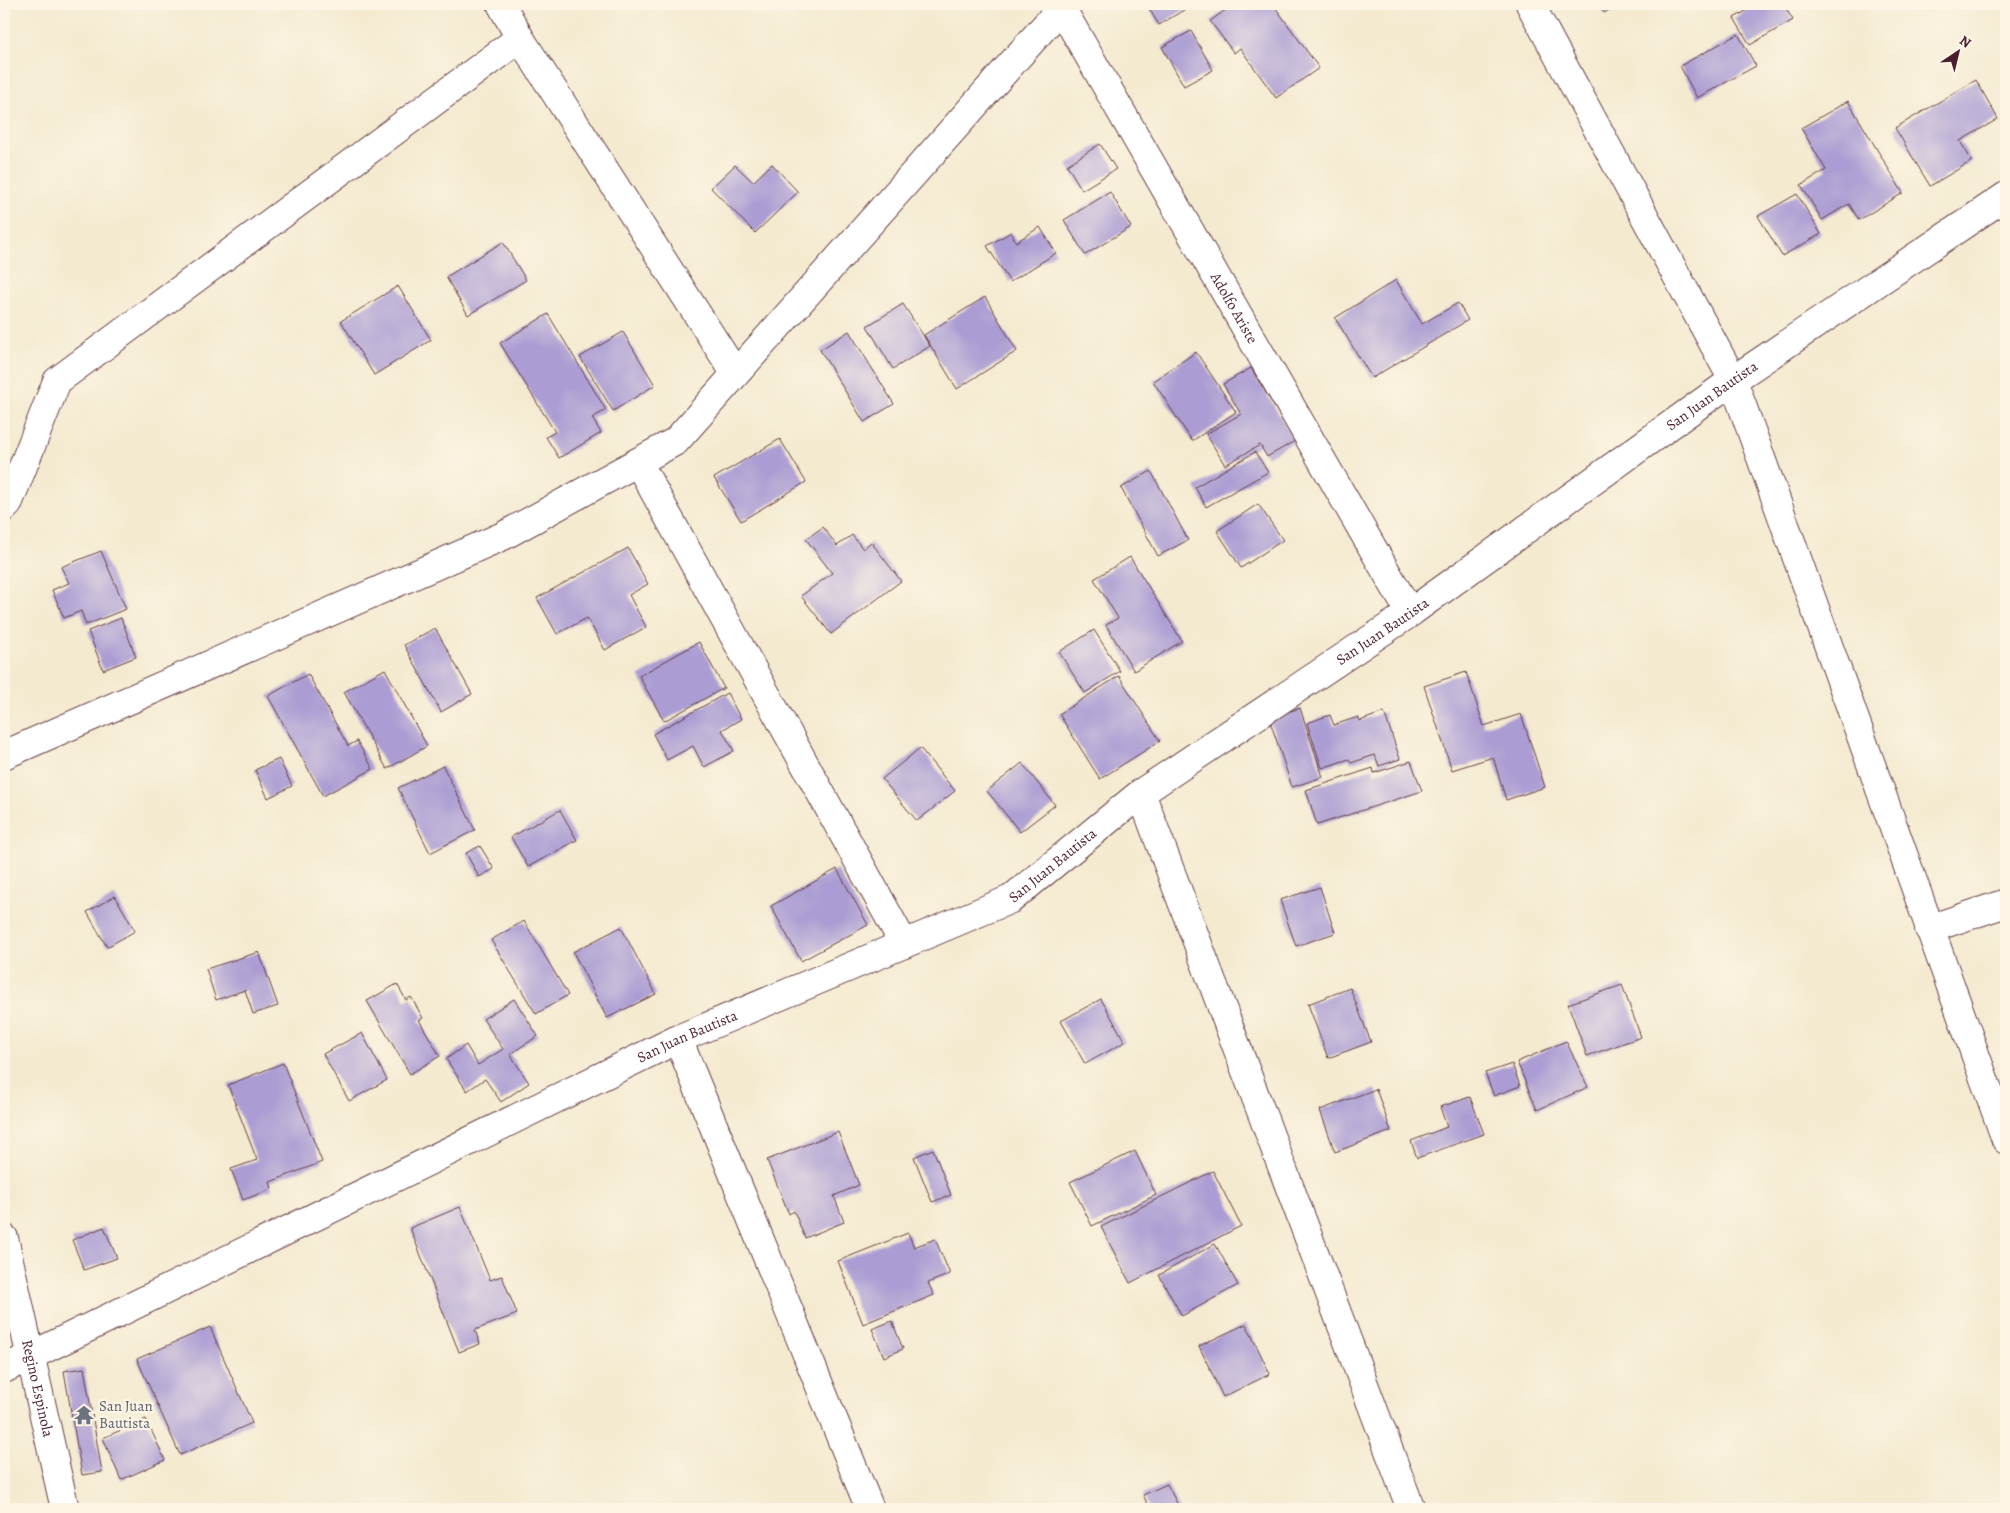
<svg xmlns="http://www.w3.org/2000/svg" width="2010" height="1513" font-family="Alegreya,serif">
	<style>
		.building { fill: #ab9dd3 }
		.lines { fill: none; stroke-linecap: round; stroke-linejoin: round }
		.street-casing { stroke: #643d44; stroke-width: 30 }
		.street { stroke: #fff; stroke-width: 28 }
		.labels { text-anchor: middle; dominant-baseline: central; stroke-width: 4.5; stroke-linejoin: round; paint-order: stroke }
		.street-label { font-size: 15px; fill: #4a1f2b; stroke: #fcf5e5 }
		.worship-label { font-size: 15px; fill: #5b616d; stroke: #fcf5e5; text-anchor: start }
	</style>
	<rect width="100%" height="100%" fill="#fcf5e5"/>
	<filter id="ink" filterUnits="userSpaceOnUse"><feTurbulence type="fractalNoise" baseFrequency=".02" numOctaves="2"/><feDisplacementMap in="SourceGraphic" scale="10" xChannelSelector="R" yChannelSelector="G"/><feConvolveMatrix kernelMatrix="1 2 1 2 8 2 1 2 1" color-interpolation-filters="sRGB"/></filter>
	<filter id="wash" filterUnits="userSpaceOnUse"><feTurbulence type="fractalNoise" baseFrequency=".0096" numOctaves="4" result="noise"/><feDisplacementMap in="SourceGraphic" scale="20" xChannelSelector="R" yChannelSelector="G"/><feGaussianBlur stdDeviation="1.12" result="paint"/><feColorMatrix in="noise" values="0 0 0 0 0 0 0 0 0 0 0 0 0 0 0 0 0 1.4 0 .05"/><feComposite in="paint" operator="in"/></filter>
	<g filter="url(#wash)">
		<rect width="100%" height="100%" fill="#f4ead0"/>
		<g id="blocks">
			<!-- building -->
			<g class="building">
				<path d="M1153,4H1186L1189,7L1159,25L1148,7Z"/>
				<path d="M1234,4H1273L1319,68L1276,98L1240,48L1234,53L1210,21Z"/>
				<path d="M1598,4H1620L1604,13Z"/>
				<path d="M1758,4H1783L1793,20L1750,45L1734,18Z"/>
				<path d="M1191,31L1213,70L1184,86L1162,47Z"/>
				<path d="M1738,34L1756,66L1697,98L1680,66Z"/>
				<path d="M1976,80L1998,119L1960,141L1972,161L1930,186L1895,128Z"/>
				<path d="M1848,101L1903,193L1859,220L1849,204L1822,220L1801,185L1826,170L1801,128Z"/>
				<path d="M1100,144L1116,169L1082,190L1067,165Z"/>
				<path d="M772,164L798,192L755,233L711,188L735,165L753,182Z"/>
				<path d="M1110,192L1131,227L1085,255L1064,220Z"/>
				<path d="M1797,194L1821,234L1782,256L1758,216Z"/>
				<path d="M1040,227L1056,253L1010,282L987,246L1011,232L1016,242Z"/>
				<path d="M503,242L526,280L468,315L446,277Z"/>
				<path d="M1396,280L1422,324L1458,303L1468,320L1372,378L1335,318Z"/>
				<path d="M398,286L431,340L374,375L341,321Z"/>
				<path d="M985,297L1017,351L957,389L924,335Z"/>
				<path d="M903,304L930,346L893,369L867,326Z"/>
				<path d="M548,314L606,410L592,418L601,433L559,458L546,437L555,432L500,343Z"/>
				<path d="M849,331L894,404L864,422L820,350Z"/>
				<path d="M623,332L655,385L613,411L580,357Z"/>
				<path d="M1196,352L1236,412L1192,441L1153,381Z"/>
				<path d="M1251,368L1295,441L1267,457L1260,445L1225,465L1206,434L1241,414L1223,384Z"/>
				<path d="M780,439L806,482L741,521L714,478Z"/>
				<path d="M1255,452L1268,472L1206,507L1195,487Z"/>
				<path d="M1151,471L1188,540L1158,556L1121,488Z"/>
				<path d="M1258,504L1283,540L1241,568L1217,531Z"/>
				<path d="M823,527L837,546L852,535L863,549L871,542L901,581L831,634L801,596L832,573L806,539Z"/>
				<path d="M628,548L648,584L629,595L646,627L605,650L587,618L557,634L537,598Z"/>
				<path d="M101,551L126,609L86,625L81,611L64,618L52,590L69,583L61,567Z"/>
				<path d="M1130,557L1182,641L1134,671L1106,625L1118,618L1094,579Z"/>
				<path d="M121,618L136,657L103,670L88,631Z"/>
				<path d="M435,628L472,694L441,712L404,645Z"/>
				<path d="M1094,630L1120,671L1085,693L1059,652Z"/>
				<path d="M699,642L724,688L664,721L639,676Z"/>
				<path d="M385,669L427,746L387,769L344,692Z"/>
				<path d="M1466,672L1484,726L1521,714L1545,787L1506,800L1493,757L1452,770L1424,686Z"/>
				<path d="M308,674L348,746L357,741L373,769L323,796L268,696Z"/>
				<path d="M1119,676L1160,741L1100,779L1059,714Z"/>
				<path d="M727,693L741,719L722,730L734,751L704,767L693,746L667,760L653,734Z"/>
				<path d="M1300,708L1323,777L1292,787L1269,718Z"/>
				<path d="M1384,712L1400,759L1379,766L1375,755L1351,763L1349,759L1322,768L1307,723L1330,715L1334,725L1358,717L1360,721Z"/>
				<path d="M920,748L955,791L917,821L882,779Z"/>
				<path d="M279,759L292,786L268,798L255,770Z"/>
				<path d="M1411,761L1422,791L1317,825L1306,790L1373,768L1374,773Z"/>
				<path d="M1022,763L1055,805L1020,832L987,791Z"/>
				<path d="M443,766L475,830L430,853L398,788Z"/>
				<path d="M560,810L577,840L528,867L511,837Z"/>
				<path d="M480,846L494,869L479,877L466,853Z"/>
				<path d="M837,869L868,925L801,961L771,906Z"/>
				<path d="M1320,887L1335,933L1296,946L1280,900Z"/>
				<path d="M115,896L135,931L107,947L87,912Z"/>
				<path d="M524,921L568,995L536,1014L491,940Z"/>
				<path d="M621,927L656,994L607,1018L573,952Z"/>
				<path d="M259,952L278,1006L253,1014L245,990L216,1000L206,969Z"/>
				<path d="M397,984L406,1000L411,997L423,1018L419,1020L440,1056L410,1074L367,1001Z"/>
				<path d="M1622,985L1641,1037L1587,1056L1568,1004Z"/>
				<path d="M1350,988L1371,1042L1328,1058L1308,1004Z"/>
				<path d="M514,999L538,1036L510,1054L529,1083L501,1102L485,1079L467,1091L446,1059L466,1045L478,1065L503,1049L483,1019Z"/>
				<path d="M1101,999L1125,1042L1085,1064L1061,1021Z"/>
				<path d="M362,1033L387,1080L349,1101L323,1054Z"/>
				<path d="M1566,1041L1588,1087L1537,1110L1517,1062Z"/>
				<path d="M283,1063L322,1162L270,1182L272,1189L243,1200L231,1169L257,1160L228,1085Z"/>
				<path d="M1512,1064L1520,1086L1494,1096L1485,1073Z"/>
				<path d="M1376,1089L1391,1131L1335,1152L1320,1110Z"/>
				<path d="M1470,1097L1484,1134L1417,1158L1411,1141L1447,1127L1440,1107Z"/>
				<path d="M838,1132L859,1185L834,1196L844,1222L805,1238L794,1211L789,1214L767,1160Z"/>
				<path d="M933,1149L951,1195L932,1202L914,1157Z"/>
				<path d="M1135,1151L1156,1195L1092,1226L1070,1182Z"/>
				<path d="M1213,1171L1241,1226L1130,1283L1101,1227Z"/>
				<path d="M460,1207L490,1280L502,1276L517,1314L475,1330L480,1344L459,1352L410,1228Z"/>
				<path d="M104,1227L117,1258L84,1270L72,1240Z"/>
				<path d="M908,1233L914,1247L935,1239L950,1274L928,1283L934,1295L863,1324L838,1261Z"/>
				<path d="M1215,1244L1238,1285L1182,1316L1159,1275Z"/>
				<path d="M892,1321L903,1349L884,1357L872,1329Z"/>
				<path d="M1246,1324L1270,1374L1223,1397L1199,1346Z"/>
				<path d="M210,1327L252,1423L180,1455L137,1359Z"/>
				<path d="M84,1368L102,1472L82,1475L64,1371Z"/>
				<path d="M146,1419L165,1460L121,1480L103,1438Z"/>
				<path d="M1167,1484L1180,1509H1150L1143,1495Z"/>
			</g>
		</g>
	</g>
	<g filter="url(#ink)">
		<use href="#blocks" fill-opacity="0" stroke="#643d44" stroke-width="1"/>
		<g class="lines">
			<defs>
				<g id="street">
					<path d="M501,4L520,38L735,373"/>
					<path id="s1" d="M1059,4L1410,613"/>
					<path d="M1530,4L1733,380L2006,1140"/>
					<path d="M638,462L904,944"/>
					<path d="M4,508L8,504L57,381L520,38"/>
					<path d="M4,755L503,536L676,441L1061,8"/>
					<path d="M1141,793L1411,1509"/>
					<path d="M1929,929L2006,903"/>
					<path d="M678,1039L870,1509"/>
					<path id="s2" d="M4,1238L65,1509"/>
					<path id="s3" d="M4,1369L678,1039L1011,899L1141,793L1410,613L1733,380L2006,196"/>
				</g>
			</defs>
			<!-- street casing -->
			<use href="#street" class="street-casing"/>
			<!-- street -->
			<use href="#street" class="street"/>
		</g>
	</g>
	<!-- icons -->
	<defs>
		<symbol id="temple-bare" viewBox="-9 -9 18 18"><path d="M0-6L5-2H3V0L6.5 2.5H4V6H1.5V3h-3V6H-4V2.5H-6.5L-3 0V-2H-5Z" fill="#6b7280" stroke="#fcf5e5" stroke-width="2.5" paint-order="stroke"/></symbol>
	</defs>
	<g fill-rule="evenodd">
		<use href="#temple-bare" x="70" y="1401" width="28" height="28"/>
	</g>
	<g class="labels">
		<!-- street labels -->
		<g class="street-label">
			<text stroke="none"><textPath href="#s1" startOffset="351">Adolfo Ariste</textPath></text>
			<text stroke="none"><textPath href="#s3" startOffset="1975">San Juan Bautista</textPath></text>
			<text stroke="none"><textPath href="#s3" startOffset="1570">San Juan Bautista</textPath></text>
			<text stroke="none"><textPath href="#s3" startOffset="1165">San Juan Bautista</textPath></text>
			<text stroke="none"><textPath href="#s3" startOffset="760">San Juan Bautista</textPath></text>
			<text stroke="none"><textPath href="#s2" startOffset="154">Regino Espinola</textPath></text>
		</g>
		<!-- worship labels -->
		<g class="worship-label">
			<text x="99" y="1406">San Juan<tspan x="99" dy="17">Bautista</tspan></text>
		</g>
	</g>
	<!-- margin -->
	<rect width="2010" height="1513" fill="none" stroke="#fcf5e5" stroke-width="20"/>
	<!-- north arrow -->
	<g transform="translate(1958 52) rotate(35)" stroke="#fcf5e5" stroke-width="4" paint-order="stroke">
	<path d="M0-4L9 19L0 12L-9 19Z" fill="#4a1f2b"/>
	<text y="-8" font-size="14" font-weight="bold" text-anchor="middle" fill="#4a1f2b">N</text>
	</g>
</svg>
